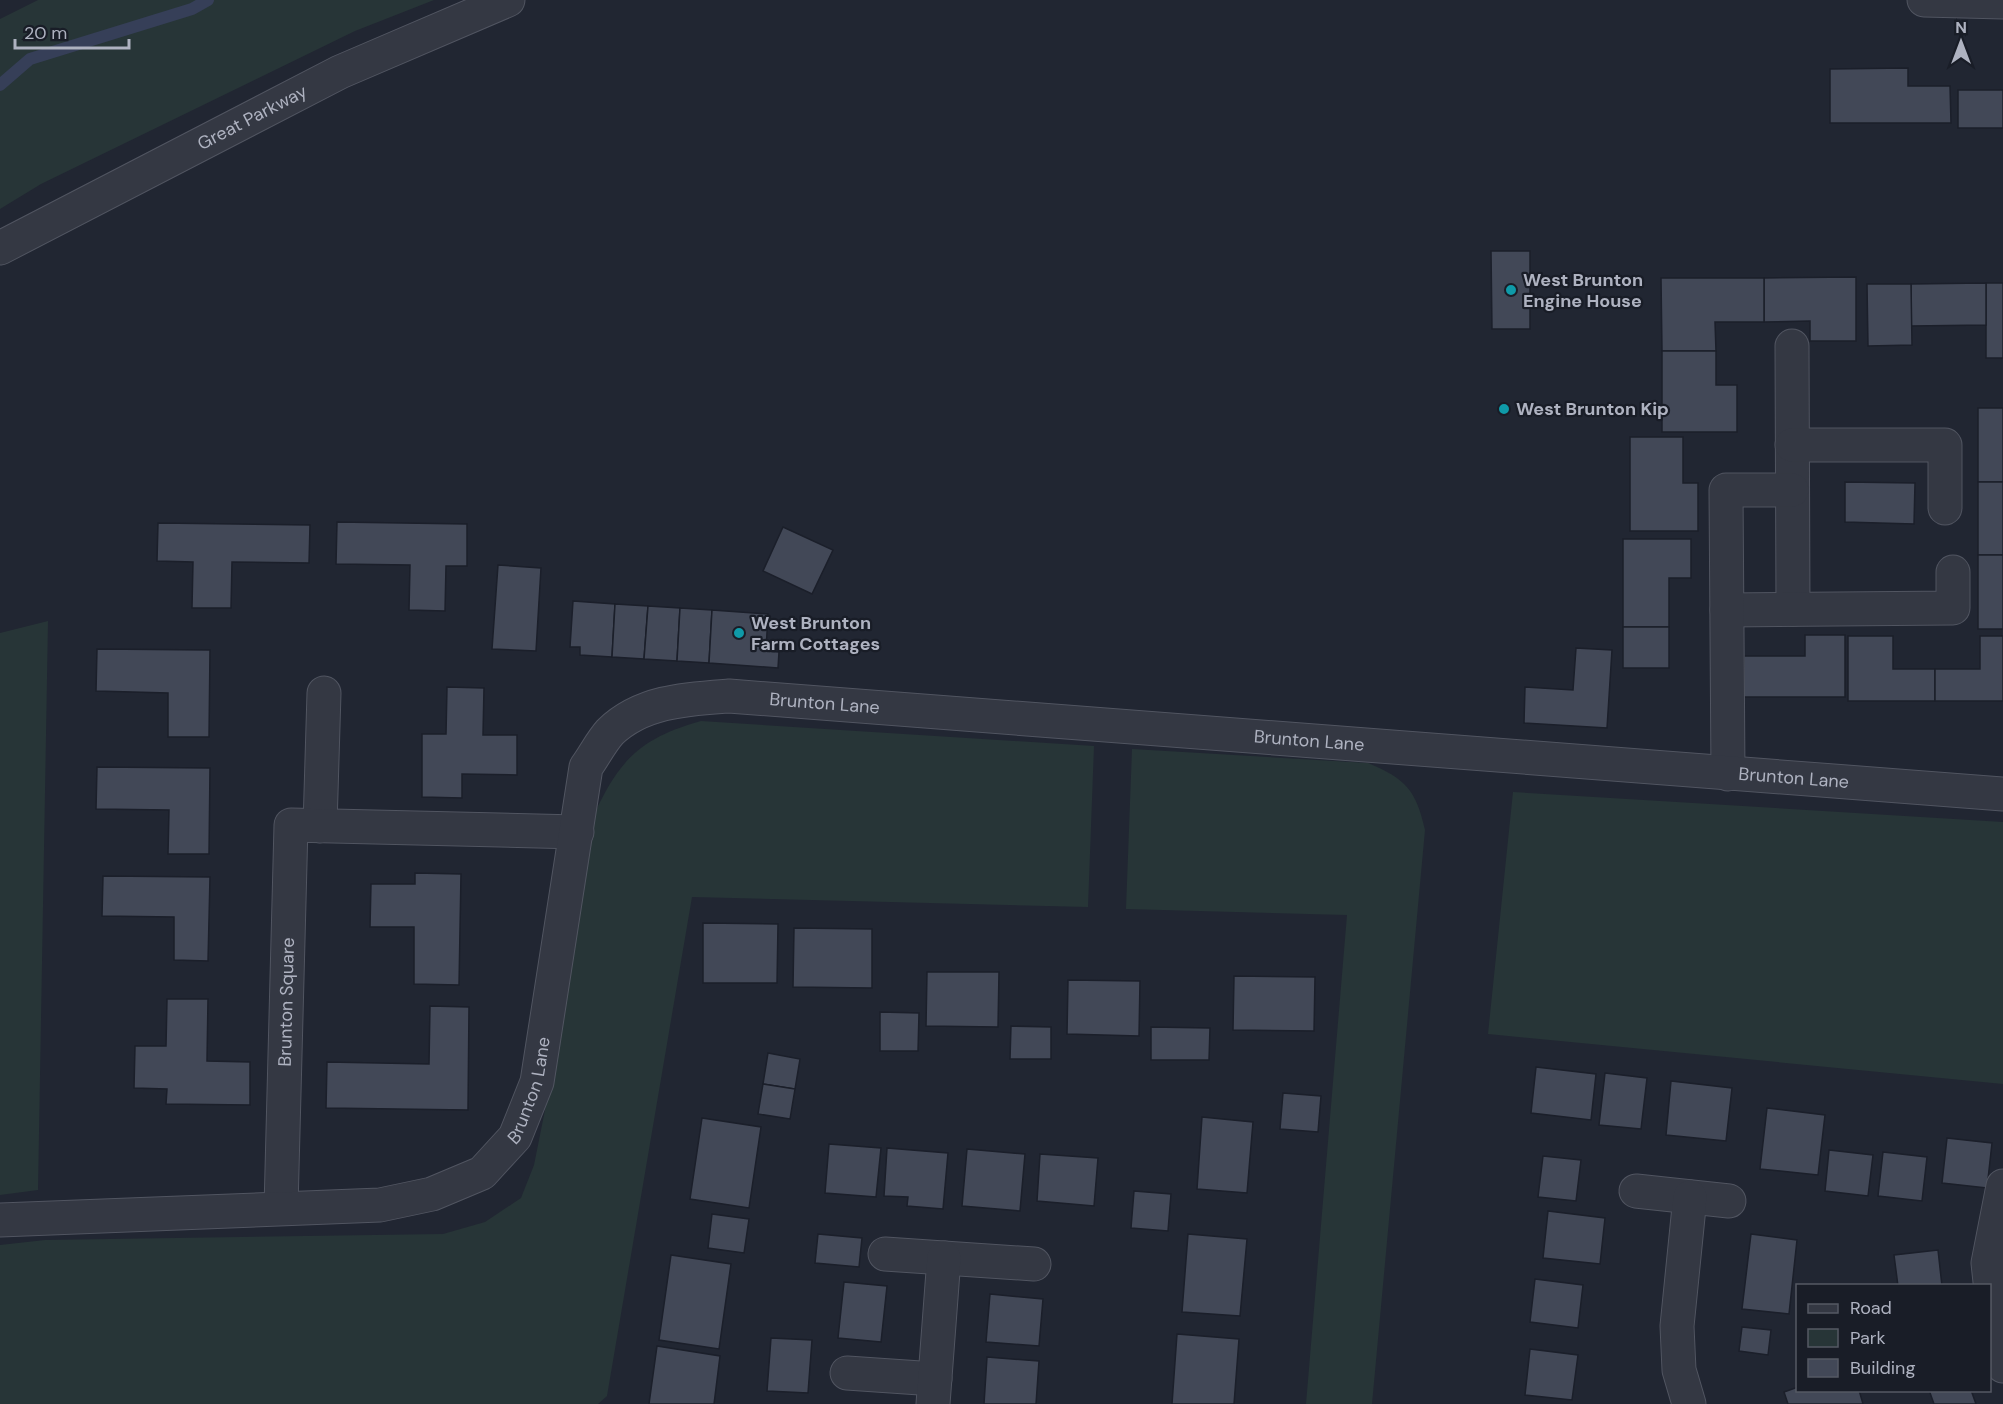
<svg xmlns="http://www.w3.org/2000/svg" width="2003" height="1404" font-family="'DM Sans',sans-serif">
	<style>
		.green { fill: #273537 }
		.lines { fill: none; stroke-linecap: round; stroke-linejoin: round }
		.stream { stroke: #363f58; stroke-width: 12 }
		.building { fill: #424857; stroke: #1b1f2a; stroke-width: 1.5 }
		.minor-casing { stroke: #515561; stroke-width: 35 }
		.tertiary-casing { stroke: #515561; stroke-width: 35 }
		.minor { stroke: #343843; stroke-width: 33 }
		.tertiary { stroke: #343843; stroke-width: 33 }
		.culture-dot { fill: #0f9aa8; stroke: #191d27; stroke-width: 2 }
		.labels { text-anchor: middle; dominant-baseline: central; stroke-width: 4.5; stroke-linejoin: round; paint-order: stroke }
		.street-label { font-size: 18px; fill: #aeb2c0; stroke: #191d27 }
		.poi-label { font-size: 18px; font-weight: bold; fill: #aeb2c0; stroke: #191d27; text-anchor: start }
	</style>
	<rect width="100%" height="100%" fill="#212632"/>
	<!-- green -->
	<g class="green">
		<path d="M38,0H434L355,31L41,184L0,209V19Z"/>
		<path d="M48,621L38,1190L0,1195V633Z"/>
		<path d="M701,721L1094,746L1088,907L692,897L607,1396L598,1404H0V1245L45,1240L443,1234L485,1222L521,1198L534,1165L556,1055L591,821C618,762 637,739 701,721Z"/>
		<path d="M1132,749L1368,763C1406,779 1416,790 1425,830L1372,1404H1306L1347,915L1126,909Z"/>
		<path d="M1513,792L2003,822V1084L1488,1034Z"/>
	</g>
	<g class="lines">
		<!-- stream -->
		<path class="stream" d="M0,85L30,59L192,9L208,0"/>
	</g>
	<!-- building -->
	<g class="building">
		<path d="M1908,68V86H1950L1951,123H1830V69Z"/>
		<rect x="1958" y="90" width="45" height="38"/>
		<path d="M1491,251H1530V329H1492Z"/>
		<path d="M1856,277V341H1810V321L1764,322V278Z"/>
		<path d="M1661,278H1764V322H1715L1716,351H1662Z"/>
		<rect x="1986" y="283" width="17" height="75"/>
		<path d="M1986,283V325L1911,326V284Z"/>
		<path d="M1867,284H1911L1912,345L1868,346Z"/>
		<path d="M1662,351H1716V385H1737V432H1662Z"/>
		<rect x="1978" y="408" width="25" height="74"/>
		<path d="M1630,437H1683V483H1698V531H1630Z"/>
		<path d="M1845,482L1915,483L1914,524L1845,522Z"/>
		<rect x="1978" y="482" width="25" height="73"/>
		<path d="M337,522L467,524V566H446L445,611L409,610L410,565L336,564Z"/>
		<path d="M158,523L310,525L309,563L232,562L231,608H192L193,562L157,561Z"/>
		<path d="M783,527L833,550L812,594L763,571Z"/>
		<path d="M1623,539H1691V578H1669V627H1623Z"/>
		<rect x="1978" y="555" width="25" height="74"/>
		<path d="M498,565L541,568L536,651L492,649Z"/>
		<path d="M573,601L615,604L612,657L580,655V647H570Z"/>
		<path d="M615,604L648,606L644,659L612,657Z"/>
		<path d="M648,606L680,608L677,661L644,659Z"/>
		<path d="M680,608L712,610L709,663L677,661Z"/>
		<path d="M712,610L768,614L766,651L779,652L778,668L709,663Z"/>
		<rect x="1623" y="627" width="46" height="41"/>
		<path d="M1805,635H1845V697H1744V656H1805Z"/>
		<path d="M1848,636H1893V669H1935V701H1848Z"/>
		<path d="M1980,636H2003V701H1935V669H1980Z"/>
		<path d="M1576,648L1612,650L1607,728L1524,723L1525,687L1573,690Z"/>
		<path d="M97,649L210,650L209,737H168V693L96,691Z"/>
		<path d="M447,687L484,688L483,735H517V775L462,774V798L422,797V734H446Z"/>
		<path d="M97,767L210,768L209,854H168L169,810L96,809Z"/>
		<path d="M415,873L461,874L459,985L414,984V927H370L371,884H415Z"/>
		<path d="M103,876L210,877L208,961L174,960V917L102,916Z"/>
		<path d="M703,923L778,924L777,983H703Z"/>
		<path d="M794,928L872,929V988L793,987Z"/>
		<path d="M927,972H999L998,1027L926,1026Z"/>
		<path d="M1234,976L1315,977L1314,1031L1233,1030Z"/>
		<path d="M1068,980L1140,981L1139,1036L1067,1034Z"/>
		<path d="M167,999H208L207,1061L250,1062V1105L166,1104L167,1089L134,1088L135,1046H166Z"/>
		<path d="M430,1006L469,1007L468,1110L326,1108L327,1062L429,1064Z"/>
		<path d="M880,1012L919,1013L918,1051H880Z"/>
		<path d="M1011,1026L1051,1027V1059H1010Z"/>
		<path d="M1151,1027L1210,1028L1209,1060H1151Z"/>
		<path d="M768,1053L800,1059L795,1089L763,1084Z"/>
		<path d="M1536,1067L1596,1074L1591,1120L1531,1113Z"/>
		<path d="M1605,1073L1647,1078L1641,1129L1599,1125Z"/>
		<path d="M1671,1081L1732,1088L1726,1141L1666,1135Z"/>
		<path d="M763,1084L795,1089L790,1119L758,1114Z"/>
		<path d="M1283,1093L1321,1096L1318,1132L1280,1129Z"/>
		<path d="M1767,1108L1825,1115L1818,1175L1760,1169Z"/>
		<path d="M1202,1117L1253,1122L1247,1193L1197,1189Z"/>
		<path d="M702,1118L761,1127L749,1208L690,1199Z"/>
		<path d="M1947,1138L1992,1143L1987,1188L1942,1183Z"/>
		<path d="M829,1144L881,1148L876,1197L825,1193Z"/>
		<path d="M887,1148L948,1153L943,1209L907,1206L908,1197L884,1196Z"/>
		<path d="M967,1149L1025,1154L1020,1211L962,1206Z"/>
		<path d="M1829,1150L1873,1155L1868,1196L1825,1191Z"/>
		<path d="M1883,1152L1927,1157L1922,1201L1878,1196Z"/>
		<path d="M1040,1154L1098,1158L1094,1206L1037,1201Z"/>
		<path d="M1543,1156L1581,1160L1576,1201L1538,1197Z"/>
		<path d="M1134,1191L1171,1194L1168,1231L1131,1228Z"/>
		<path d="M1548,1211L1605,1218L1600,1264L1543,1258Z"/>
		<path d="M712,1214L749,1219L744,1253L708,1248Z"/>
		<path d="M818,1234L862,1238L859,1267L815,1263Z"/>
		<path d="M1188,1234L1247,1239L1240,1316L1182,1312Z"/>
		<path d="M1751,1234L1797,1240L1789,1314L1742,1309Z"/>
		<path d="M1938,1250L1942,1286H1898L1894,1255Z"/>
		<path d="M671,1255L731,1264L719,1349L659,1340Z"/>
		<path d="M1535,1279L1583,1285L1578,1328L1530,1322Z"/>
		<path d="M844,1282L887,1286L881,1342L838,1338Z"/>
		<path d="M990,1294L1043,1299L1039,1346L986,1342Z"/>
		<path d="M1742,1327L1771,1330L1768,1355L1739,1351Z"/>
		<path d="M1177,1334L1239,1339L1234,1404H1172Z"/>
		<path d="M771,1338L812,1340L808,1393L767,1391Z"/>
		<path d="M657,1346L720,1356L714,1404H649Z"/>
		<path d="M1530,1349L1578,1355L1572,1400L1525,1395Z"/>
		<path d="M987,1357L1039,1361L1036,1404H984Z"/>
		<path d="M1798,1387V1390H1859L1863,1404H1788L1784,1392Z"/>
		<path d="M1929,1390H1971L1976,1404H1934Z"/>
	</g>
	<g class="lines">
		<defs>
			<g id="minor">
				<path d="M1924,0L2003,2"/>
				<path d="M1792,346L1793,609"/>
				<path d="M1792,445H1945V508"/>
				<path d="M1727,610L1953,608V572"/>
				<path d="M1728,774L1726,490H1792"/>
				<path d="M320,826L324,693"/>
				<path d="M2003,1186L1988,1263L1997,1348L2003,1366"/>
				<path d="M1636,1191L1729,1201"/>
				<path id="s1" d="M281,1208L291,825L577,832"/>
				<path id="s2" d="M0,1220L380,1205L432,1194L482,1173L515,1137L537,1082L586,767C594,756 601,742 610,732C642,701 687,699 729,696L2003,794"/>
				<path d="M885,1254L1034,1264"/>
				<path d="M847,1373L935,1379"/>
				<path d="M933,1404L944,1258"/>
				<path d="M1689,1404L1679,1370L1677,1326L1690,1197"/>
			</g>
			<g id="tertiary">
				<path id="s3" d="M0,248L340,72L508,0"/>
			</g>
		</defs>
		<!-- minor casing -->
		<use href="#minor" class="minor-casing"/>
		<!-- tertiary casing -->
		<use href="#tertiary" class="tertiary-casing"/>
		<!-- minor -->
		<use href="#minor" class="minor"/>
		<!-- tertiary -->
		<use href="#tertiary" class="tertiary"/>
	</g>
	<!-- markers -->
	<g class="culture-dot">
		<circle cx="1511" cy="290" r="6"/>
		<circle cx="1504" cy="409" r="6"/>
		<circle cx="739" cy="633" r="6"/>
	</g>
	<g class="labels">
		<!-- street labels -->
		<g class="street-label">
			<text stroke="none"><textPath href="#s3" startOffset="284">Great Parkway</textPath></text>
			<text stroke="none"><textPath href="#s2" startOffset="1180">Brunton Lane</textPath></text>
			<text stroke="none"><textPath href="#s2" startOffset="1666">Brunton Lane</textPath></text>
			<text stroke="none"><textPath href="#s2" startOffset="2152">Brunton Lane</textPath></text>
			<text stroke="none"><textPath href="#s1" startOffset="206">Brunton Square</textPath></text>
			<text stroke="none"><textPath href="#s2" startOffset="586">Brunton Lane</textPath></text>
		</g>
		<!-- poi labels -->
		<g class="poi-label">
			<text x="1523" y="280">West Brunton<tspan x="1523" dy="21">Engine House</tspan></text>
			<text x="1516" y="409">West Brunton Kip</text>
			<text x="751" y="623">West Brunton<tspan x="751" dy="21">Farm Cottages</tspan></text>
		</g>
	</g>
	<!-- legend -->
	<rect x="1796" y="1284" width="195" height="108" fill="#191d27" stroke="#555964" stroke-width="1.5"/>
	<rect x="1808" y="1304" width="30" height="9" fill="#343843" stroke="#555964" stroke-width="1.5"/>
	<text x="1850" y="1314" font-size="18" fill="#aeb2c0">Road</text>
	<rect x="1808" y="1329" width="30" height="18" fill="#273537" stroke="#555964" stroke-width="1.5"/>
	<text x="1850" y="1344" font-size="18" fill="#aeb2c0">Park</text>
	<rect x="1808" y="1359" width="30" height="18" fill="#424857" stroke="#555964" stroke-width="1.5"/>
	<text x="1850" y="1374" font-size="18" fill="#aeb2c0">Building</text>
	<!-- north arrow -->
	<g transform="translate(1961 42)" stroke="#191d27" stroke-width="4.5" paint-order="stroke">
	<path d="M0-4.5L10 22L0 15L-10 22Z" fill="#aeb2c0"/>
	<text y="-9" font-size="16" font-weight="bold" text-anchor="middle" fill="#aeb2c0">N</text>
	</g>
	<!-- scale -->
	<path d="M15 39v9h114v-9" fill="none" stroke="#aeb2c0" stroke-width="3"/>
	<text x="24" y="39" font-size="18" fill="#aeb2c0" stroke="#191d27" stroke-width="4.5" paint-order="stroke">20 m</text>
</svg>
